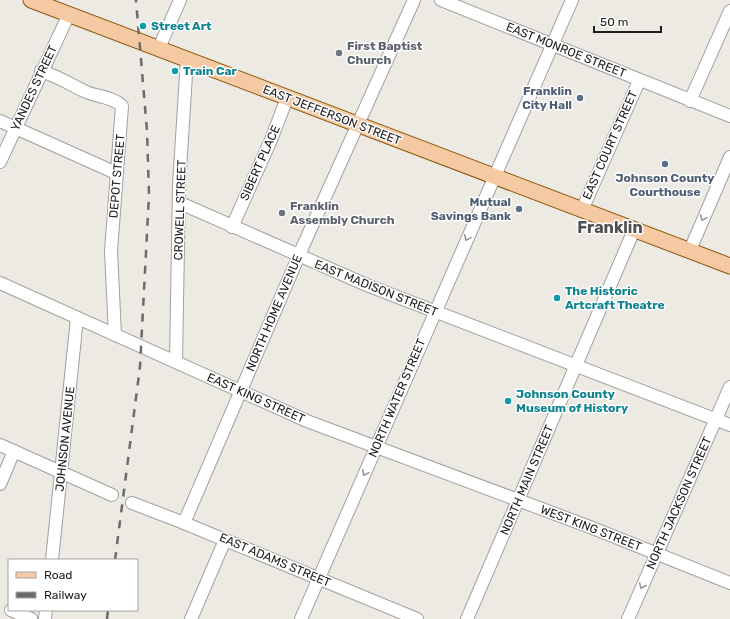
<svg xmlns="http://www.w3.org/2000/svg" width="730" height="619" font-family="Rubik,sans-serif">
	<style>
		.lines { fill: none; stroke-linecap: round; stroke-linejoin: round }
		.minor-casing { stroke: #a1a1a1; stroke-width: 14 }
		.major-casing { stroke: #8b560b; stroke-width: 17 }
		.minor { stroke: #fff; stroke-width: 12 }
		.major { stroke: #f5c9a1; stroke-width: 15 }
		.rail { stroke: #6b6b6b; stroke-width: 2.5; stroke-dasharray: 8 8; stroke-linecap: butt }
		.oneway { stroke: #999 }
		.culture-dot { fill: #0f9aa8; stroke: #fff; stroke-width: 1.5 }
		.worship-dot { fill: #6b7280; stroke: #fff; stroke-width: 1.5 }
		.service-dot { fill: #5c6f8a; stroke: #fff; stroke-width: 1.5 }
		.labels { text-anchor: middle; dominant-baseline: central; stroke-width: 3; stroke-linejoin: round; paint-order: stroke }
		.culture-label { font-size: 12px; font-weight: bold; fill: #0d838f; stroke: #fff; text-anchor: start }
		.worship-label { font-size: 12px; font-weight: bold; fill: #5b616d; stroke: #fff; text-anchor: start }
		.street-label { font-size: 12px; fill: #1d1d1d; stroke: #fff }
		.service-label { font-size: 12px; font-weight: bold; fill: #4e5e75; stroke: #fff; text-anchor: end }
		.district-label { font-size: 16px; font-weight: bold; fill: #505050; stroke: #fff }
	</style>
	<rect width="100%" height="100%" fill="#ede9e3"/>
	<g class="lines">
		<defs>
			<g id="minor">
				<path d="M441,0L730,116"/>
				<path d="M159,48L180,0"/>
				<path d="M41,71C57,76 70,84 84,91C96,97 112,96 122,106L111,251L115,335"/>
				<path d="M690,101L730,11"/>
				<path d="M0,121L116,173"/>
				<path d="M0,162L69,14"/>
				<path d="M180,203L369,286L730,425"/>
				<path d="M582,210L639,81"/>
				<path d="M232,227L271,140L287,98"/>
				<path d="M690,250L730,157"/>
				<path d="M0,283L307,421L590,527L730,583"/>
				<path d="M176,362L179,185L187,59"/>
				<path d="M0,445L112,495"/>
				<path d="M0,484L14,451"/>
				<path d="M132,503L184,523L417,619"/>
				<path d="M184,523L303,246L414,0"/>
				<path d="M52,560L77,318"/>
				<path d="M11,610L31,619"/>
				<path d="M45,619L46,610"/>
				<path d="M191,619L225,540"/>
				<path d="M301,619L572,0"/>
				<path d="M467,619L634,230"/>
				<path d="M628,619L730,387"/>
			</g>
			<path id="major" d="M31,0L730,266"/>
		</defs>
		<!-- minor casing -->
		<use href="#minor" class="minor-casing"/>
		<!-- major casing -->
		<use href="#major" class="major-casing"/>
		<!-- minor -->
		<use href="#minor" class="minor"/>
		<!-- major -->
		<use href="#major" class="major"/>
		<!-- rail -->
		<g class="rail">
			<path d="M115,560L140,367L149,195L147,131L136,0"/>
			<path d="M107,619L108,610"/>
		</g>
	</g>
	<!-- one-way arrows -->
	<defs><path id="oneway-chevron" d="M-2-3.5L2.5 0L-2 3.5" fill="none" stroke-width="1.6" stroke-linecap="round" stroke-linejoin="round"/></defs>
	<g class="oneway">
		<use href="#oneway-chevron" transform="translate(703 218) rotate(114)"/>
		<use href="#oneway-chevron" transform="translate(467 238) rotate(114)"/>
		<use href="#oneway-chevron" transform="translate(365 473) rotate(114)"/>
		<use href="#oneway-chevron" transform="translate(642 586) rotate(113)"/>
	</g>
	<!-- markers -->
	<g class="culture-dot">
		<circle cx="143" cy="26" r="4"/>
		<circle cx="175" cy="71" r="4"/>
		<circle cx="557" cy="298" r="4"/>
		<circle cx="508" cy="401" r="4"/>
	</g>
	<g class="worship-dot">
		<circle cx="339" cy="53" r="4"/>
		<circle cx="282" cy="213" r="4"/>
	</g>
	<g class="service-dot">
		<circle cx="580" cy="98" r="4"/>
		<circle cx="665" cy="164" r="4"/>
		<circle cx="519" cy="209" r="4"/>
	</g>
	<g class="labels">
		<!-- culture labels -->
		<g class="culture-label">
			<text x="151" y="26">Street Art</text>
			<text x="183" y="71">Train Car</text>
			<text x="565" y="291">The Historic<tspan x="565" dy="14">Artcraft Theatre</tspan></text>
			<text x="516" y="394">Johnson County<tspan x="516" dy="14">Museum of History</tspan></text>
		</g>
		<!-- worship labels -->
		<g class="worship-label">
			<text x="347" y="46">First Baptist<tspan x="347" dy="14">Church</tspan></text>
			<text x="290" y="206">Franklin<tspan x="290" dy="14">Assembly Church</tspan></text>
		</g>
		<!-- street labels -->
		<g class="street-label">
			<text transform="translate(566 50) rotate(22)">EAST MONROE STREET</text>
			<text transform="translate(34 88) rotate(-65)">YANDES STREET</text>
			<text transform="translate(332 115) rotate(21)">EAST JEFFERSON STREET</text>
			<text transform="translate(610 145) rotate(-66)">EAST COURT STREET</text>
			<text transform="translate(260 163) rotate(-66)">SIBERT PLACE</text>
			<text transform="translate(117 176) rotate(-85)">DEPOT STREET</text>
			<text transform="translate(180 210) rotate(-88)">CROWELL STREET</text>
			<text transform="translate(376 288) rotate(22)">EAST MADISON STREET</text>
			<text transform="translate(274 313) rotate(-67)">NORTH HOME AVENUE</text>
			<text transform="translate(256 398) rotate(24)">EAST KING STREET</text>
			<text transform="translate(397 398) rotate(-67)">NORTH WATER STREET</text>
			<text transform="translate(65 439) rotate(-84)">JOHNSON AVENUE</text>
			<text transform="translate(527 480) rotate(-67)">NORTH MAIN STREET</text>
			<text transform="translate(679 503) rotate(-66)">NORTH JACKSON STREET</text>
			<text transform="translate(591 528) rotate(21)">WEST KING STREET</text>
			<text transform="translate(275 560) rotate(23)">EAST ADAMS STREET</text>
		</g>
		<!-- service labels -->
		<g class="service-label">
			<text x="572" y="91">Franklin<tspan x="572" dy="14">City Hall</tspan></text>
			<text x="665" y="178" text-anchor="middle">Johnson County<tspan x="665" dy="14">Courthouse</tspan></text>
			<text x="511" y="202">Mutual<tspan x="511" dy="14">Savings Bank</tspan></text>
		</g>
		<!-- district labels -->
		<g class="district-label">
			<text x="610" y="227">Franklin</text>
		</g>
	</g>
	<!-- legend -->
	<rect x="8" y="559" width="130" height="52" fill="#ffffff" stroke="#a5a5a5"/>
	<rect x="16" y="572" width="20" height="6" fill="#f5c9a1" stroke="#a5a5a5"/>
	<text x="44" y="579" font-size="12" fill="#1d1d1d">Road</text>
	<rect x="16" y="592" width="20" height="6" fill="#6b6b6b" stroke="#a5a5a5"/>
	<text x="44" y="599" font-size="12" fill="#1d1d1d">Railway</text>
	<!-- scale -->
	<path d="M594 26v6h67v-6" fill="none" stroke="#1d1d1d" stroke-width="2"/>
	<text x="600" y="26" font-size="12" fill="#1d1d1d" stroke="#ffffff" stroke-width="3" paint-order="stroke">50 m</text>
</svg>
